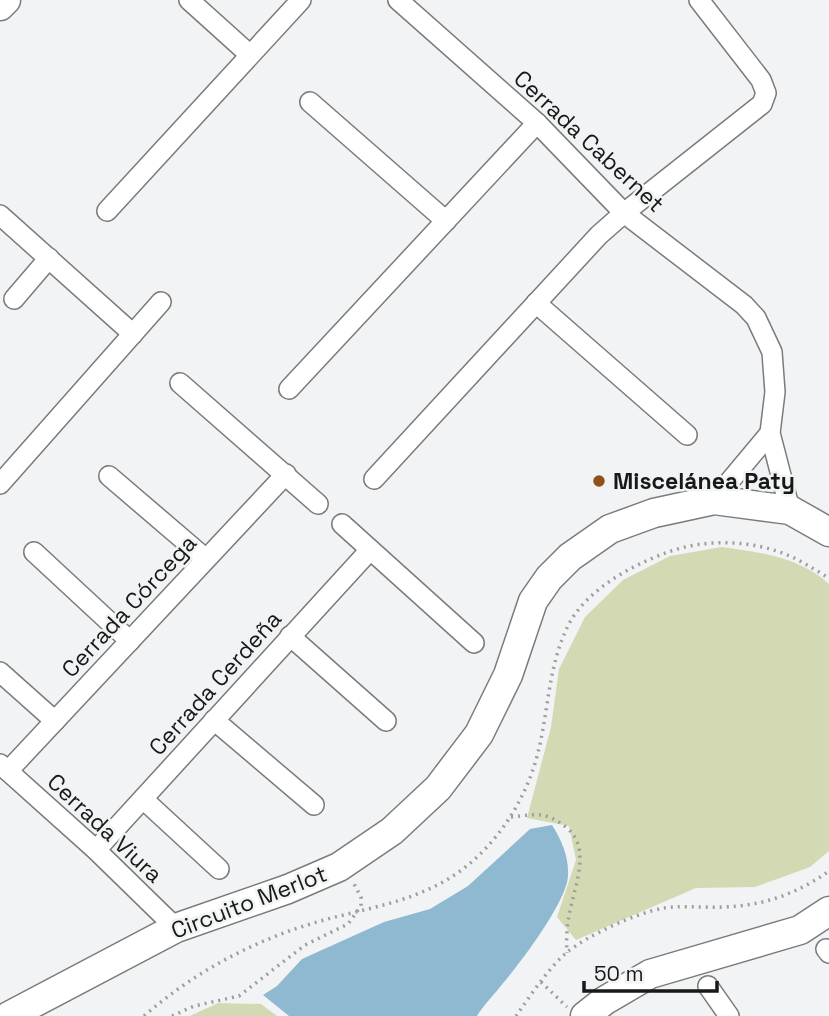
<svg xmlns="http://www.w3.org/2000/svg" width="829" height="1016" font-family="'Space Grotesk',sans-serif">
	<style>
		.green { fill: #d3dab3 }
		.water { fill: #8fb9d0 }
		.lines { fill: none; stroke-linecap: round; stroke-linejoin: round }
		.street-casing { stroke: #7a7b7c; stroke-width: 22 }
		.secondary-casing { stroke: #7a7b7c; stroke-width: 31 }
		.path { stroke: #9c9d9d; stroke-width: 3.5; stroke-dasharray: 2 5; stroke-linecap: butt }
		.street { stroke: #fff; stroke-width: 19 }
		.secondary { stroke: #fff; stroke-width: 28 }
		.poi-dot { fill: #90501a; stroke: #f2f3f4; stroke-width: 2.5 }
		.labels { text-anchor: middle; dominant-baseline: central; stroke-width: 5; stroke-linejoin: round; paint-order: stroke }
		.street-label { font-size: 23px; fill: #171818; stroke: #f2f3f4 }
		.poi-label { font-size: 23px; font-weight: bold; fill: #171818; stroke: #f2f3f4; text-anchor: start }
	</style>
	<rect width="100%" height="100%" fill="#f2f3f4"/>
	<!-- green -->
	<g class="green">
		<path d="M722,547C759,552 800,557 829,584V851L810,867L755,887L696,888L576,940L557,917L576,860L569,826L527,818L551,727L559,669L585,617L623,580L670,556Z"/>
		<path d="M218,1003L261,1004L277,1016H190Z"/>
	</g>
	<!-- water -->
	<path class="water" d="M552,825C562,841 569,857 568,876C567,901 521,962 504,982C495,994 485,1003 477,1016H289L263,995L277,986L302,959L384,922L430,909L468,886L530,829Z"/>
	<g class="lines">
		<defs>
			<g id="street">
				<path d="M189,0L250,55"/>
				<path d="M398,0L537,123L624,213L744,305L756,318L772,352L775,392L770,433L790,510"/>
				<path d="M310,102L446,221"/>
				<path d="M107,211L301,0"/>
				<path d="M0,215L133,334"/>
				<path d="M14,299L49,258"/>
				<path d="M536,303L687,435"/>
				<path d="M180,383L318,504"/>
				<path d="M289,389L537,123"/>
				<path d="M109,476L206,559"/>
				<path d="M374,479L599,235L624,213L762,104L766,93L761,80L699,0"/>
				<path d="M0,484L161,302"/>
				<path d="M714,500L770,433"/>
				<path d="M342,524L474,643"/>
				<path d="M34,552L130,641"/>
				<path d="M290,636L386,721"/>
				<path d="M0,672L55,721"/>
				<path d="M214,720L314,805"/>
				<path d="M0,764L96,850L176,928"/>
				<path d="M8,771L286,474"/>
				<path d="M143,799L219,869"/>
				<path d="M96,850L370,550"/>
				<path d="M826,949L829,953"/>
				<path d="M708,986L729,1016"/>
			</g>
			<g id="secondary">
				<path d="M0,6L6,0"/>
				<path d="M9,1016L176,928L288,889L339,867L392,831L438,788L479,734L508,675L533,601L549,578L570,557L610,529L654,513L714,500L790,510L829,532"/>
				<path d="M585,1016L604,1001L650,974L800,930L829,911"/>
			</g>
		</defs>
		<!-- street casing -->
		<use href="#street" class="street-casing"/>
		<!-- secondary casing -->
		<use href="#secondary" class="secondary-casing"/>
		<!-- path -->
		<g class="path">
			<path d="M511,817C537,814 546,811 567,828C592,849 574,888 569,915C567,927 566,940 567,953"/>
			<path d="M541,982L567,1007"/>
			<path d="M144,1016C191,975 245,945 304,926C359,908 415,905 463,869C497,843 524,802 536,760C549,715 547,665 570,622C589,589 629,567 663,554C702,538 753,539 792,557C805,563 817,571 829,578"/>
			<path d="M172,1016L194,1006L239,996L305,945L348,924L361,906V897L354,884"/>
			<path d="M516,1016C531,995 547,970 566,953C588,935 636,913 664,908C684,905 703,908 723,907C762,906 797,894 829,871"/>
		</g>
		<!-- street -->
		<use href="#street" class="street"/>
		<!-- secondary -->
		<use href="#secondary" class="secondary"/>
	</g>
	<!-- markers -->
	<circle class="poi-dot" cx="599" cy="481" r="7"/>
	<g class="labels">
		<!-- street labels -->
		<g class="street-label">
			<text transform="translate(589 141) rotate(43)">Cerrada Cabernet</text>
			<text transform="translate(129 606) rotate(-47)">Cerrada Córcega</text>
			<text transform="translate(215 683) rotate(-48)">Cerrada Cerdeña</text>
			<text transform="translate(105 828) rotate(43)">Cerrada Viura</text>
			<text transform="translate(249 902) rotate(-21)">Circuito Merlot</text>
		</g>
		<!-- poi labels -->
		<g class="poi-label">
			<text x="613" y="481">Miscelánea Paty</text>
		</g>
	</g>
	<!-- scale -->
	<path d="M584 981v10h133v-10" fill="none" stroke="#171818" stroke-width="3.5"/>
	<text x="594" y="981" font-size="21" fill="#171818" stroke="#f2f3f4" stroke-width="5" paint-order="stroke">50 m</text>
</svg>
